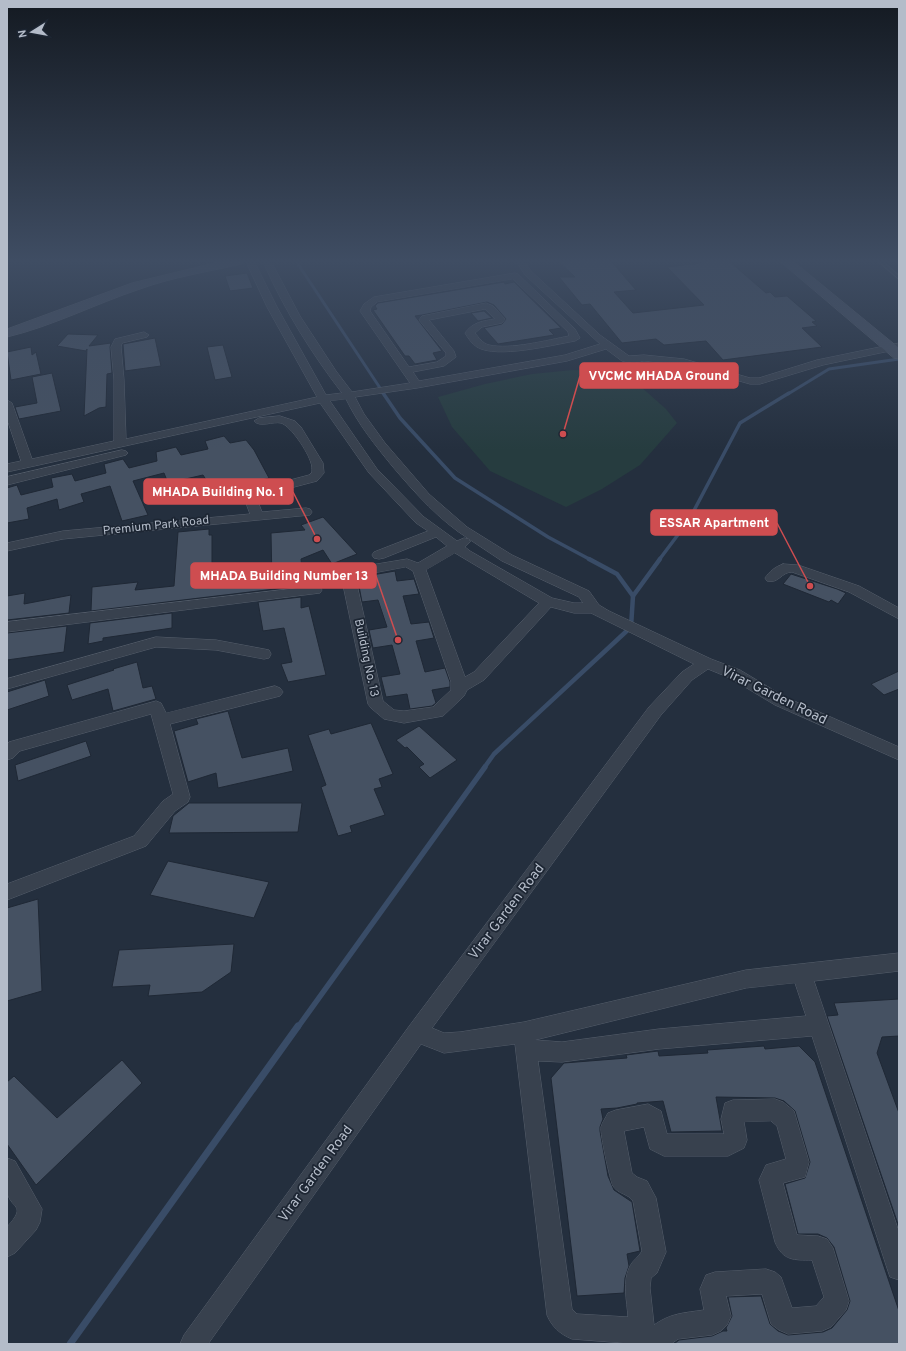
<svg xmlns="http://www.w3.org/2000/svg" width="906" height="1351" font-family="Overpass,sans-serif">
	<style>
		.green { fill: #263c3f }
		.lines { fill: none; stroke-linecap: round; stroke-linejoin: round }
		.stream-far4 { stroke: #394c67; stroke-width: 3 }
		.stream-far3 { stroke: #394c67; stroke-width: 3.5 }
		.stream-far2 { stroke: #394c67; stroke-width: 4.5 }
		.stream-far1 { stroke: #394c67; stroke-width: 5.5 }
		.stream { stroke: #394c67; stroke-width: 7 }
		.building { fill: #455162; stroke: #1f2835 }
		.lane-casing { stroke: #565f6c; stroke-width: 2 }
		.street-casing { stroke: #565f6c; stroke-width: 1 }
		.secondary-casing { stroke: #565f6c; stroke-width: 1 }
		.lane { fill: #38414e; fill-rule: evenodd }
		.street { fill: #38414e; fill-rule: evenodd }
		.secondary { fill: #465061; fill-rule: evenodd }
		.labels { text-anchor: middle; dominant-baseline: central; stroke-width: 3.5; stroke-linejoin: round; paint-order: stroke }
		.street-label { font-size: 12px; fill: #b4bcc9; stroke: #1d2633 }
		.near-street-label { font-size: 14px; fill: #b4bcc9; stroke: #1d2633 }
		.leader { fill: none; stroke: #ce4d50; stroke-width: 1.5 }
		.callout-dot { fill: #ce4d50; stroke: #1d2633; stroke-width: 1.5 }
		.callout { fill: #ce4d50; stroke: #ce4d50; stroke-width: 1.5 }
		.callout-label { font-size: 13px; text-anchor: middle; font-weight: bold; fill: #fff }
	</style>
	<rect width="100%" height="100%" fill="#242f3e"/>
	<!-- green -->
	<path class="green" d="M573,370L608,371L640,386L666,409L677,423L640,465L602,489L566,507L490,471L452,427L438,397L485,384L532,374Z"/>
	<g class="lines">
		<!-- stream-far4 -->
		<g class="stream-far4">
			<path d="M296,261L384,394"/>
			<path d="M788,394L829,369L899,359"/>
		</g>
		<!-- stream-far3 -->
		<g class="stream-far3">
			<path d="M383,393L400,418L455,478L548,537L591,560"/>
			<path d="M659,560L689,520L740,423L789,393"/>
		</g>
		<!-- stream-far2 -->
		<g class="stream-far2">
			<path d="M633,596L660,559"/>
			<path d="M484,768L494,754L631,627L633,596L617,574L589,559"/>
		</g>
		<!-- stream-far1 -->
		<path class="stream-far1" d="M298,1027L485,767"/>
		<!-- stream -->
		<path class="stream" d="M70,1344L298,1026"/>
	</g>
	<!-- building -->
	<g class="building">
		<path d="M558,261H611L636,290L614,292L633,313L704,305L667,267L701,263L700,261H729L766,293L770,292L775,297L787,296L816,321L812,322L817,326L802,328L822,347L723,360L706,341L664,345L656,339L622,343L590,304L582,305L559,277H575Z"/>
		<path d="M247,273L253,288L230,291L225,276Z"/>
		<path d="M504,282L505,284L514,282L561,328L549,330L554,335L498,344L484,328L502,324L506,319L494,305L487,302L422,315L415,316L442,351L433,353L437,360L415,364L409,356H405L373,310L377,309L375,306L378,303Z"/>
		<path d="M484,311L492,318L478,321L471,313Z"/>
		<path d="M68,334L98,335L89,346L111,343L110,347L112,373L107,374L106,407L99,408L84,416L87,349L86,351L57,346Z"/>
		<path d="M155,338L161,366L125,371L123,344Z"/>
		<path d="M223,345L232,377L215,380L207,347Z"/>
		<path d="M31,347L32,355L36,352L41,374L11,380L7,352Z"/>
		<path d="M52,373L61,411L19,419L15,407L37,403L32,377Z"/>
		<path d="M224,436L230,443L246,440L254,450L269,478L255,482L258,487L243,492L233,495L231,490L215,494L203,475L168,483L164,473L133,481L148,515L122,521L110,486L81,494L84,502L59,510L57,499L27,508L29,519L7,523V488L17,485L21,495L53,487L51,478L72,474L75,481L106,473L104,464L123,459L129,468L157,461L156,452L176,447L181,455L208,449L205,441Z"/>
		<path d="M323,517L357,554L332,564L323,550L301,559L302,571H300V576L294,578L295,583L300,582V586L91,611L92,587L138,582L135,590L174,586L178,532L209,529V535H212V580L232,578V586L272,582L271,533L305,530L301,525Z"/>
		<path d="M395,571L397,581L414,579L419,594L403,596L411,624L429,622L434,638L416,641L425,672L445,668L450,682V687L432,690L436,703L432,706L410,709L407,694L386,697L381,677L400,674L392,645L373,648L369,630L387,627L378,600L362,602L359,586L375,583L372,575Z"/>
		<path d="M791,574L837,589L846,593L838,604L831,600L829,602L783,584Z"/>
		<path d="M25,593L24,604L71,595L69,613L7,620V596Z"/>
		<path d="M301,597V608L309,606L326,675L288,682L281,664L292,662L284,628L263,631L258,602Z"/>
		<path d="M172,613V628L103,638V641L88,644L90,623Z"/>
		<path d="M67,626L64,652L7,660V633Z"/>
		<path d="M137,662L143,688L152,686L156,699L113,711L108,689L72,700L67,685L114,670L113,669Z"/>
		<path d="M899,671V689L884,695L871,684Z"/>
		<path d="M45,680L49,696L7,710V692Z"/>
		<path d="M228,711L242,758L288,748L293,771L218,788L216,773L188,782L174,731L198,724L196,719Z"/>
		<path d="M371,723L393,774L379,779L382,787L374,789L385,815L350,826L352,832L338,836L321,787L326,785L308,735L329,729L331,734Z"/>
		<path d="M419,726L457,760L430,778L419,767L424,764L407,747L405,748L396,740Z"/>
		<path d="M86,741L91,756L18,781L15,765Z"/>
		<path d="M189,803H302L298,832L169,833L173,816Z"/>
		<path d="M168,861L269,882L254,918L150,895Z"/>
		<path d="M38,899L42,991L7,1001V908Z"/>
		<path d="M234,944L231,972L202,992L148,996L150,985L112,987L119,950Z"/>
		<path d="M899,999V1036L882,1037L877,1053L899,1113V1227L827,1016L838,1015L834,1003Z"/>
		<path d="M764,1046L765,1049L799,1046L815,1062L899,1311V1344H674L679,1340L712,1336L723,1331H727L726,1328L732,1316L728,1297L761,1296L770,1324L778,1331L788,1335L823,1332L832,1328L847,1310L850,1301L834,1247L827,1238L818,1234H798L785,1184L805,1178L810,1162L795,1111L784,1101L775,1098L716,1097L722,1131L671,1132L663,1101L637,1103V1104L617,1108L601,1109L603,1119L600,1127V1131L608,1176L614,1190L632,1202L640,1251L627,1254L629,1266L625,1278L624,1293L577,1296L551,1078L564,1063L627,1058L626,1055L658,1051L659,1056L708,1053L707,1050Z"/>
		<path d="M122,1060L142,1083L36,1185L7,1144V1082L14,1076L57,1118Z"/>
	</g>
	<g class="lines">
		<defs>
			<path id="lane" d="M878,261H882L899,276V279Z"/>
			<g id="street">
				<path d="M246,261H254L277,307L326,395L342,393C312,354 285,311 265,266L261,261H270L272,263L300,316L336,371L352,392L410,383L360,311L364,304L374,297L515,273L518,274L575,329L580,338L575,341C552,345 497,359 477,347C472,344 468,338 465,333C473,322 483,321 495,319L485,309L429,320L454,351L456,357L444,366L413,372L419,381L565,355L600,344L525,275L516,261H524L531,271L600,335L629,356L644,355L684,359L750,378H759L817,360L899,343V349L823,365L760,384H750L683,365L644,361L634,363L626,362L622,361L606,349L567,361L417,388L355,397L364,414L385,443L429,494L467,527L512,555L589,591L599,605L609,611L711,659L740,670L785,697L899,747V760L775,705L730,678L708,669L692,680L661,715L432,1028L444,1033L460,1032L524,1022L746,970L899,953V971L814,981L899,1232V1280L890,1277L887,1268L812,1036L659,1049L562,1062L538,1061L572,1309L577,1314L628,1317C627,1301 622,1281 630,1266C633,1260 639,1257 642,1251L633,1201C629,1194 618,1194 613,1186C610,1180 600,1134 601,1127C602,1123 606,1117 608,1113L616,1110L648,1104L661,1111L667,1134H724L721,1119L725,1103L733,1100L775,1099L783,1102L794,1111L809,1162L805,1177L783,1183L797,1235L818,1236L827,1239L833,1248L849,1301L846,1310L831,1327L822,1331L788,1334L779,1330L771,1324L762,1294L726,1296L731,1316L727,1325L721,1331L712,1335L678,1339L671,1344H637L572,1339C560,1334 552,1327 547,1315L515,1044L444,1053L421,1044L208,1344H180L184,1335L410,1025L649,707L682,672L694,664L591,613H574L551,607L484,680L467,690L464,696L443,716L404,723L384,719L371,708L368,704L343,585L350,571L365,566L407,559L418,563L447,546L436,537L384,558L379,559L374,558L372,555L374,552L428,531L416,523L369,473L320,403L7,472V464L21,461L7,419V400L12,403L32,459L114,441V380L111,347L115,339L144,332L149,335L147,337L122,343L121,347L124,380L126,439L317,397L267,307ZM513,279L568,332L569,336C548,340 510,350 489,345C482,343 479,338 475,333L482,327L502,323L505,319L493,306L486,303L422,316L419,320L446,353V356L437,362L409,367L370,311L371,307L377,302ZM346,399C358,424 375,445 393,467C416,494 439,520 469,539L464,538L457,541L424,517L377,469L330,401ZM469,539L502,561L579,597L583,603H574L552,598L470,551L465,547L470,542ZM455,553L539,603L474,672L465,677L426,570ZM406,567L413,571L451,682V690L433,707L404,711L394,710L383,701L357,585L360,577L368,574ZM795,983L806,1016L659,1029L562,1042L535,1040L746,988ZM771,1121L777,1126L786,1159L766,1165L759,1180L775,1242C783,1261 794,1260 812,1260L824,1297L816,1306L792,1308L781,1277L775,1272L766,1269L715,1272L706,1275L700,1289L704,1310C684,1313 671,1313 654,1325L650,1288L651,1278L657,1273L666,1252L656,1198L647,1181L637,1177L632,1173L624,1131L644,1127L650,1149L664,1156H728L744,1148L747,1140L744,1122Z"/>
				<path d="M280,416L295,421L301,427L323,463L324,473L317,481L256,497L262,512L306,508L310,509L312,512L310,515L63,539L7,551V543L63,531L250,514L243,495L245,492L309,475L312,472C312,469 312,465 311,463C308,452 291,426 281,423C273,421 260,428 254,421L259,418Z"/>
				<path d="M122,450L126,451L128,453L126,455L7,485V477Z"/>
				<path d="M783,564L798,565L859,586L899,608V619L849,592L792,572C781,572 779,584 767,581L765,578C770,571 775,567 783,564Z"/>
				<path d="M315,586L320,587L322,590L320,593L7,632V622Z"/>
				<path d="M156,637L216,640L264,649L269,650L271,654L269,658L264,659L216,650L156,647L7,689V679Z"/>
				<path d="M275,686L280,688L283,692L280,696L170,724L190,797L188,802L175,811L146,846L7,900V884L134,836L163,801L173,794L151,714L20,751L13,758L7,760V744L9,742L156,701L161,703L166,713Z"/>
				<path d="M7,1158L15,1161L42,1209L40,1222L36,1230L15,1253L7,1257V1227C29,1203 9,1210 7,1190C6,1179 7,1168 7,1158Z"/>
			</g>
			<g id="secondary">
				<path d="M223,261H243L241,264C207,272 173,277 140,289C95,304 53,326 7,337V329L132,283Z"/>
				<path d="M780,261H793L899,348V359L894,358Z"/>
			</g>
		</defs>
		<!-- lane casing -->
		<use href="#lane" class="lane-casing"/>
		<!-- street casing -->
		<use href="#street" class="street-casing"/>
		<!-- secondary casing -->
		<use href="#secondary" class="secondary-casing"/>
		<!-- lane -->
		<use href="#lane" class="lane"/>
		<!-- street -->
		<use href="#street" class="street"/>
		<!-- secondary -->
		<use href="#secondary" class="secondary"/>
	</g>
	<!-- sky -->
	<linearGradient id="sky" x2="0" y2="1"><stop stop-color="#141a22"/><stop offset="0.58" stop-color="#3f4d63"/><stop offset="1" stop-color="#3f4d63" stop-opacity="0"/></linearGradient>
	<rect width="906" height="450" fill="url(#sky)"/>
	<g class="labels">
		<!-- street labels -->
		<g class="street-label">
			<text transform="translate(156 526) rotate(-6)">Premium Park Road</text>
			<text transform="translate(366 658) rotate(78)">Building No. 13</text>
		</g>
		<!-- near-street labels -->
		<g class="near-street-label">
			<text transform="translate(774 696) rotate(26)">Virar Garden Road</text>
			<text transform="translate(507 912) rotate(-53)">Virar Garden Road</text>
			<text transform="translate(316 1174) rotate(-54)">Virar Garden Road</text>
		</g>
	</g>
	<!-- callouts -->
	<path class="leader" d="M563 434L580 376M317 539L293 492M810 586L777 523M398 640L376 576"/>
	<g class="callout-dot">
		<circle cx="563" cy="434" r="4"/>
		<circle cx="317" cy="539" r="4"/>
		<circle cx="810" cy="586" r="4"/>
		<circle cx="398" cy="640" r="4"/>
	</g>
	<g class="callout">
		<rect x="580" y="363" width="158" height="25" rx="4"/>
		<rect x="144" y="479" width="149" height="25" rx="4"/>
		<rect x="651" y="510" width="126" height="25" rx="4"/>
		<rect x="191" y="563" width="185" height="25" rx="4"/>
	</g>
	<g class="callout-label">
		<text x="659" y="380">VVCMC MHADA Ground</text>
		<text x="218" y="496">MHADA Building No. 1</text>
		<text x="714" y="527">ESSAR Apartment</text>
		<text x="284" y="580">MHADA Building Number 13</text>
	</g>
	<!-- border -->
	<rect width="906" height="1351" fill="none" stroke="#b4bcc9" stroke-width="16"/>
	<!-- north arrow -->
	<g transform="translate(32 32) rotate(259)" stroke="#1d2633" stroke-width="3" paint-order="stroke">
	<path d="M0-3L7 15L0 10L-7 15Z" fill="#b4bcc9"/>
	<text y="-6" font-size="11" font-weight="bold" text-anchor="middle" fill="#b4bcc9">N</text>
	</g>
</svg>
